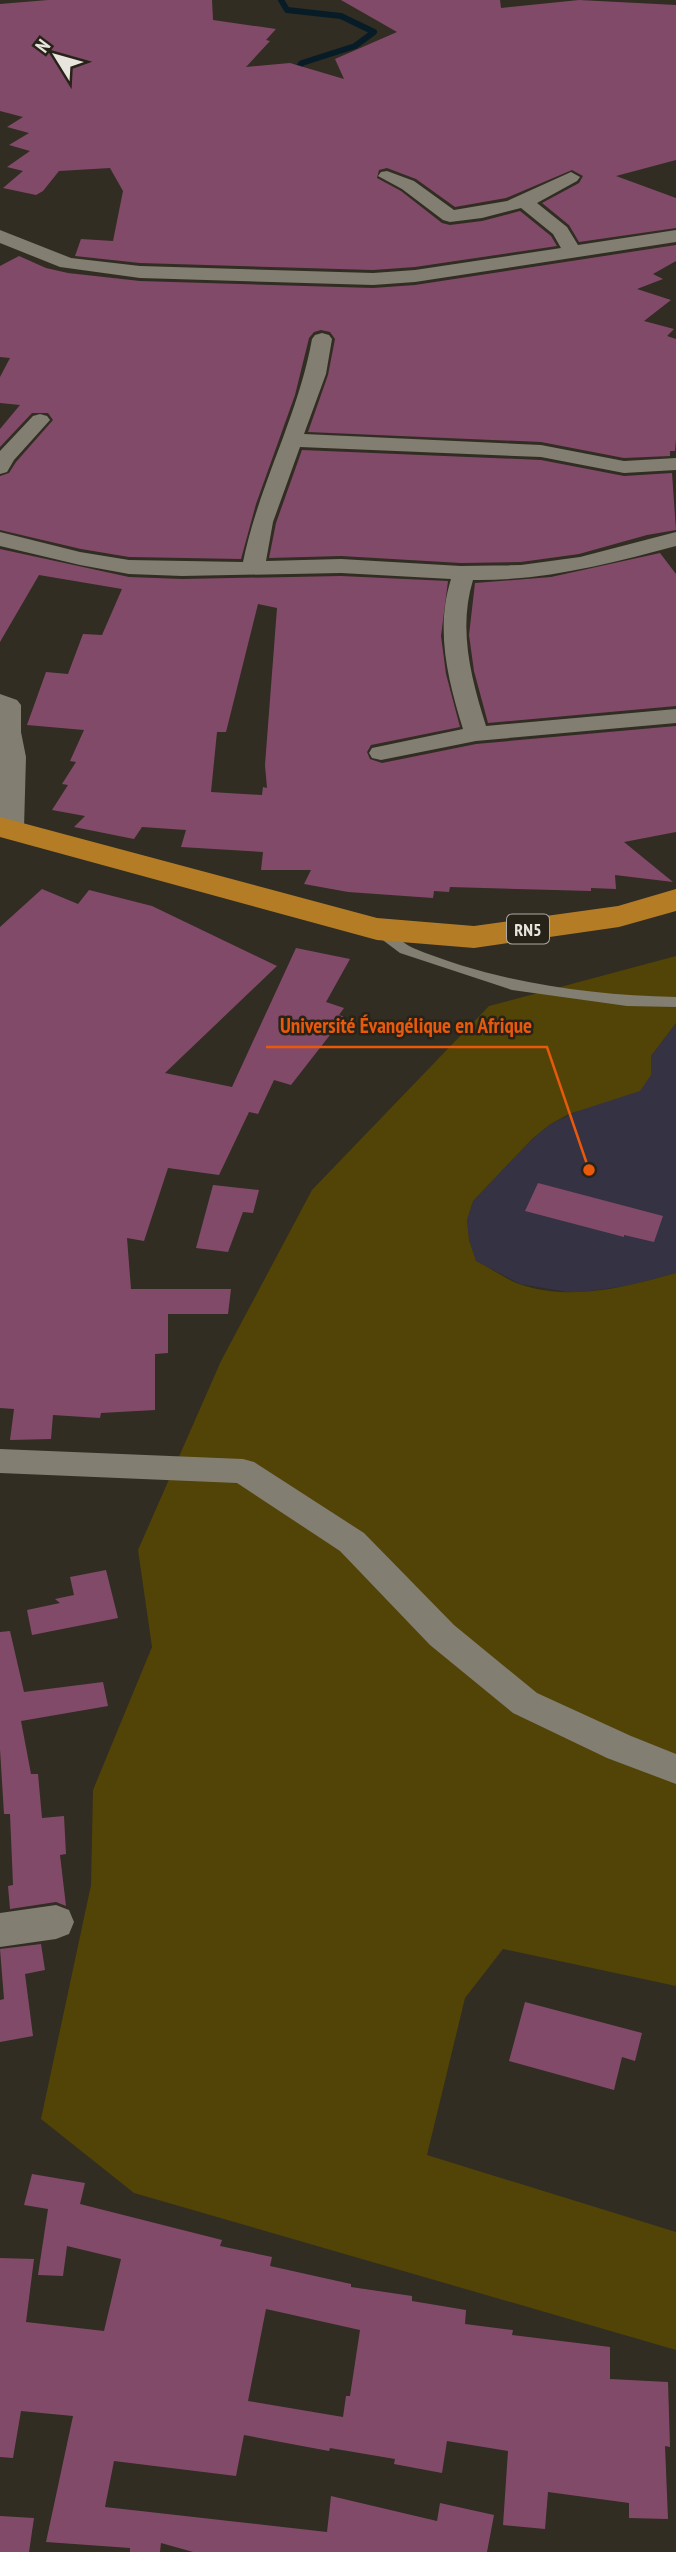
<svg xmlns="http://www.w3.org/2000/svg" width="676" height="2552" font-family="'PT Sans Narrow',sans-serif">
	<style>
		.education { fill: #343243 }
		.green { fill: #524307 }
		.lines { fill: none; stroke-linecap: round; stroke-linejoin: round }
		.stream { stroke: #071c27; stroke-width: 6 }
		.building { fill: #824a69; fill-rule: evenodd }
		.service { fill: #827e71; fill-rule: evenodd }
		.minor { fill: #827e71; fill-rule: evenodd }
		.trunk { fill: #b57c26; fill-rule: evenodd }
		.labels { text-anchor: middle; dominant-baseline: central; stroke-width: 5; stroke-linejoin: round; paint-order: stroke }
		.shield { fill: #272319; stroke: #adaba3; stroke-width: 2 }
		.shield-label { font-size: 18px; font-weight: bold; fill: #e7e5de }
		.leader { fill: none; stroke: #e8590c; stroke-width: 2.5 }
		.callout-dot { fill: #e8590c; stroke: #272319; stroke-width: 2.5 }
		.callout-label { font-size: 21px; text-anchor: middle; font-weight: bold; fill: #e8590c; stroke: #272319; stroke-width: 5; stroke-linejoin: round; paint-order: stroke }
	</style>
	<rect width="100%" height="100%" fill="#312d22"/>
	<!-- education -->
	<path class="education" d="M676,1023V1273L628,1286L573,1293L520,1284L476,1261L469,1240L467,1220L473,1201L532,1139L549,1125L651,1075V1056Z"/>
	<!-- green -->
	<path class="green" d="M676,956V1023L651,1056V1075L640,1091L569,1114L549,1125L532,1139L473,1201L467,1220L469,1240L476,1261C490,1268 504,1278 519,1284C570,1302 626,1287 676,1273V1986L503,1949L465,1998L427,2155L676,2232V2350L134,2193L41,2119L91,1885L93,1790L152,1647L138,1550L221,1361L312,1190L489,1006Z"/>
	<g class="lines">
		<!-- stream -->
		<path class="stream" d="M281,0L287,10L341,16L374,32L355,46L302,63L291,76"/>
	</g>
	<!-- building -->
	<g class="building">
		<path d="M48,0H212L213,20L276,29L266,40L270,41L246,67L290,63L344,79L335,59L397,32L341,0H500L501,8L579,0L676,5V160L616,176L676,198V228L579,242L569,225L542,203L579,183L583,176L572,170L506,198L455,207L416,179L387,168L379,170L377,178L401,191L442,223L450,225L482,221L520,211L551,236L557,246L415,267L373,270L140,263L75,256L81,239L113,241L123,191L110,168L59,171L43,191L36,195L3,188L23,171L7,167L30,151L9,145L29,133L7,127L23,117L0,111V4Z"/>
		<path d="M676,245V261L653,274L663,279L637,289L671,300L644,321L674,329L667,336L676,339V439L675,451H670V456L624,458L541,442L308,432L328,375L335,339L330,332L321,330L314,332L309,338L295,395L256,504L241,559L129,557L81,549L0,530V476L9,473L16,462L53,420L48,413H32L0,447V429L20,405L0,403V377L10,358L0,357V266L19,256L46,268L68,273L140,281L373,288L415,285Z"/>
		<path d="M302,450L541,460L624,476L672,473L676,530L647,535L579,554L521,562L461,563L341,556L269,558L276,523Z"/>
		<path d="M0,549L129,577L182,579L341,576L448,581L441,636L446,674L460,727L371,745L367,752L370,759L382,763L476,744L676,726V832L624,842L673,882L615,875L616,889L591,888V891L450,887L449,892L434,891L433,898L348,892L304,884L311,870H261L263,852L181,847L186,830L142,827L134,839L74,827L85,816L52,810L68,785L62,784L76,762L70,761L84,730L27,725L46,672L68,674L83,634L102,635L122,589L39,575L0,642ZM258,604L277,608L265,765L267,788L263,787L262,795L211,792L217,732H226Z"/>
		<path d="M660,553L676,574V706L488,723L474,671L469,635L475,583L551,577Z"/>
		<path d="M42,889L78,904L89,890L152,906L277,966L165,1073L232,1087L296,948L350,959L326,1002L344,1008L339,1015L344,1017L291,1085L274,1080L258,1114L249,1112L219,1175L168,1168L144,1241L127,1238L131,1289H231L228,1314H168V1353L155,1354V1410L101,1413L100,1418L53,1415L51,1439L10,1440L14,1409L0,1408V927Z"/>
		<path d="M538,1183L663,1216L654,1242L624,1235V1237L525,1211Z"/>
		<path d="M213,1185L259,1190L253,1213L243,1212L228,1252L196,1248Z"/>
		<path d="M106,1570L118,1618L32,1635L27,1610L60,1603L55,1599L74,1595L70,1577Z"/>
		<path d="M10,1631L24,1692L103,1682L108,1706L21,1721L31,1774H38L42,1818L64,1816L66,1854L60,1855L66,1906L56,1902L10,1909L8,1886L13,1885L10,1814H4L0,1749V1632Z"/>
		<path d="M41,1944L45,1970L25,1974L33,2036L0,2042V2000L4,1999L0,1949Z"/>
		<path d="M525,2002L642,2033L635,2061L622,2057L614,2090L509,2061Z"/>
		<path d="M32,2174L85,2183L80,2204L222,2240L220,2246L272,2257L270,2266L351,2284V2287L412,2296V2301L466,2310L465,2324L513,2330L512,2335L610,2347V2379L668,2382L670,2447L665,2446L668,2519L629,2518V2503L548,2492L545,2529L503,2525L508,2451L447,2441L442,2473L394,2464L395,2459L330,2448L329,2451L244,2435L236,2476L114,2461L105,2507L327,2532L331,2496L437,2521L440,2503L494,2515L487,2552H193L161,2543L160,2552H130V2548L46,2542L73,2416L21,2411L13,2458L0,2457V2258L34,2259L26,2322L104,2331L121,2259L67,2246L63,2276L38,2275L48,2209L24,2205ZM266,2309L360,2330L350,2396H346L343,2417L248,2401Z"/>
		<path d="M0,2516L34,2518L29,2552H0Z"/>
	</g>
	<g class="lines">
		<!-- service -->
		<path class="service" d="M377,925C391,929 400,942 413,948C496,982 586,995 676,997V1007L627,1006L512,990L400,953L372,932L370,929L372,926Z"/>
		<!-- minor -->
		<g class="minor">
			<path d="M387,171L414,181L454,210L507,201L571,172L580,177L577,181L537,203L567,227L578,245L676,230V242L415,282L373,285L140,278L60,267L0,243V230L71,258L140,266L373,273L415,270L561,248L553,234L521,208L482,218L450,222L443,220L402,189L378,176L381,172Z"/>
			<path d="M322,333L329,335L332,339L326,374L304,434L541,445L624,461L676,458V470L624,473L541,457L300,447L273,522L266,561L341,559L461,566L521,565L580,557L676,532V546C609,564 543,581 473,580C458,629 471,678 486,726L676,709V723L476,741L381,760L372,758L369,753L372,748L463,729C448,680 435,630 451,579L341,573L182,576L129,574L80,565L0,546V532L80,552L129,560L243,562C259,484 298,417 312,339L315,335Z"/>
			<path d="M40,414L47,416L50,420L14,460L7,472L0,474V451L33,416Z"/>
			<path d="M0,694L17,700L21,705V732L26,757L24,828L21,833L12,836L3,833L0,829Z"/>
			<path d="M0,1449L243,1459L254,1462L364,1533L454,1625L537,1693L631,1736L676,1754V1784L607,1758L513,1713L430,1645L340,1551L237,1483L0,1473Z"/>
			<path d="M56,1905L69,1910L74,1922L69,1934L56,1939L0,1947V1913Z"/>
		</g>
		<!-- trunk -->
		<path class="trunk" d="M0,817L377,918L474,926L618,906L676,889V911L619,927L474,948L377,940L0,837Z"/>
	</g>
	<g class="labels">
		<!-- shield labels -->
		<rect class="shield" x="507" y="914.5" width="42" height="29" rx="5"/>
		<g class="shield-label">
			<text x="528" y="929">RN5</text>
		</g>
	</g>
	<!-- callouts -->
	<path class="leader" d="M589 1170L547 1047H266"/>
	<circle class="callout-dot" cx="589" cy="1170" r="7"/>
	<g class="callout-label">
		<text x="406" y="1033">Université Évangélique en Afrique</text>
	</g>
	<!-- north arrow -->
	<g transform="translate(56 56) rotate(307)" stroke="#272319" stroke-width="5" paint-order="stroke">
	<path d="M0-5L12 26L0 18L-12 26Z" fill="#e7e5de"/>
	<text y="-10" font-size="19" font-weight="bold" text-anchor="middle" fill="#e7e5de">N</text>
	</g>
</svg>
